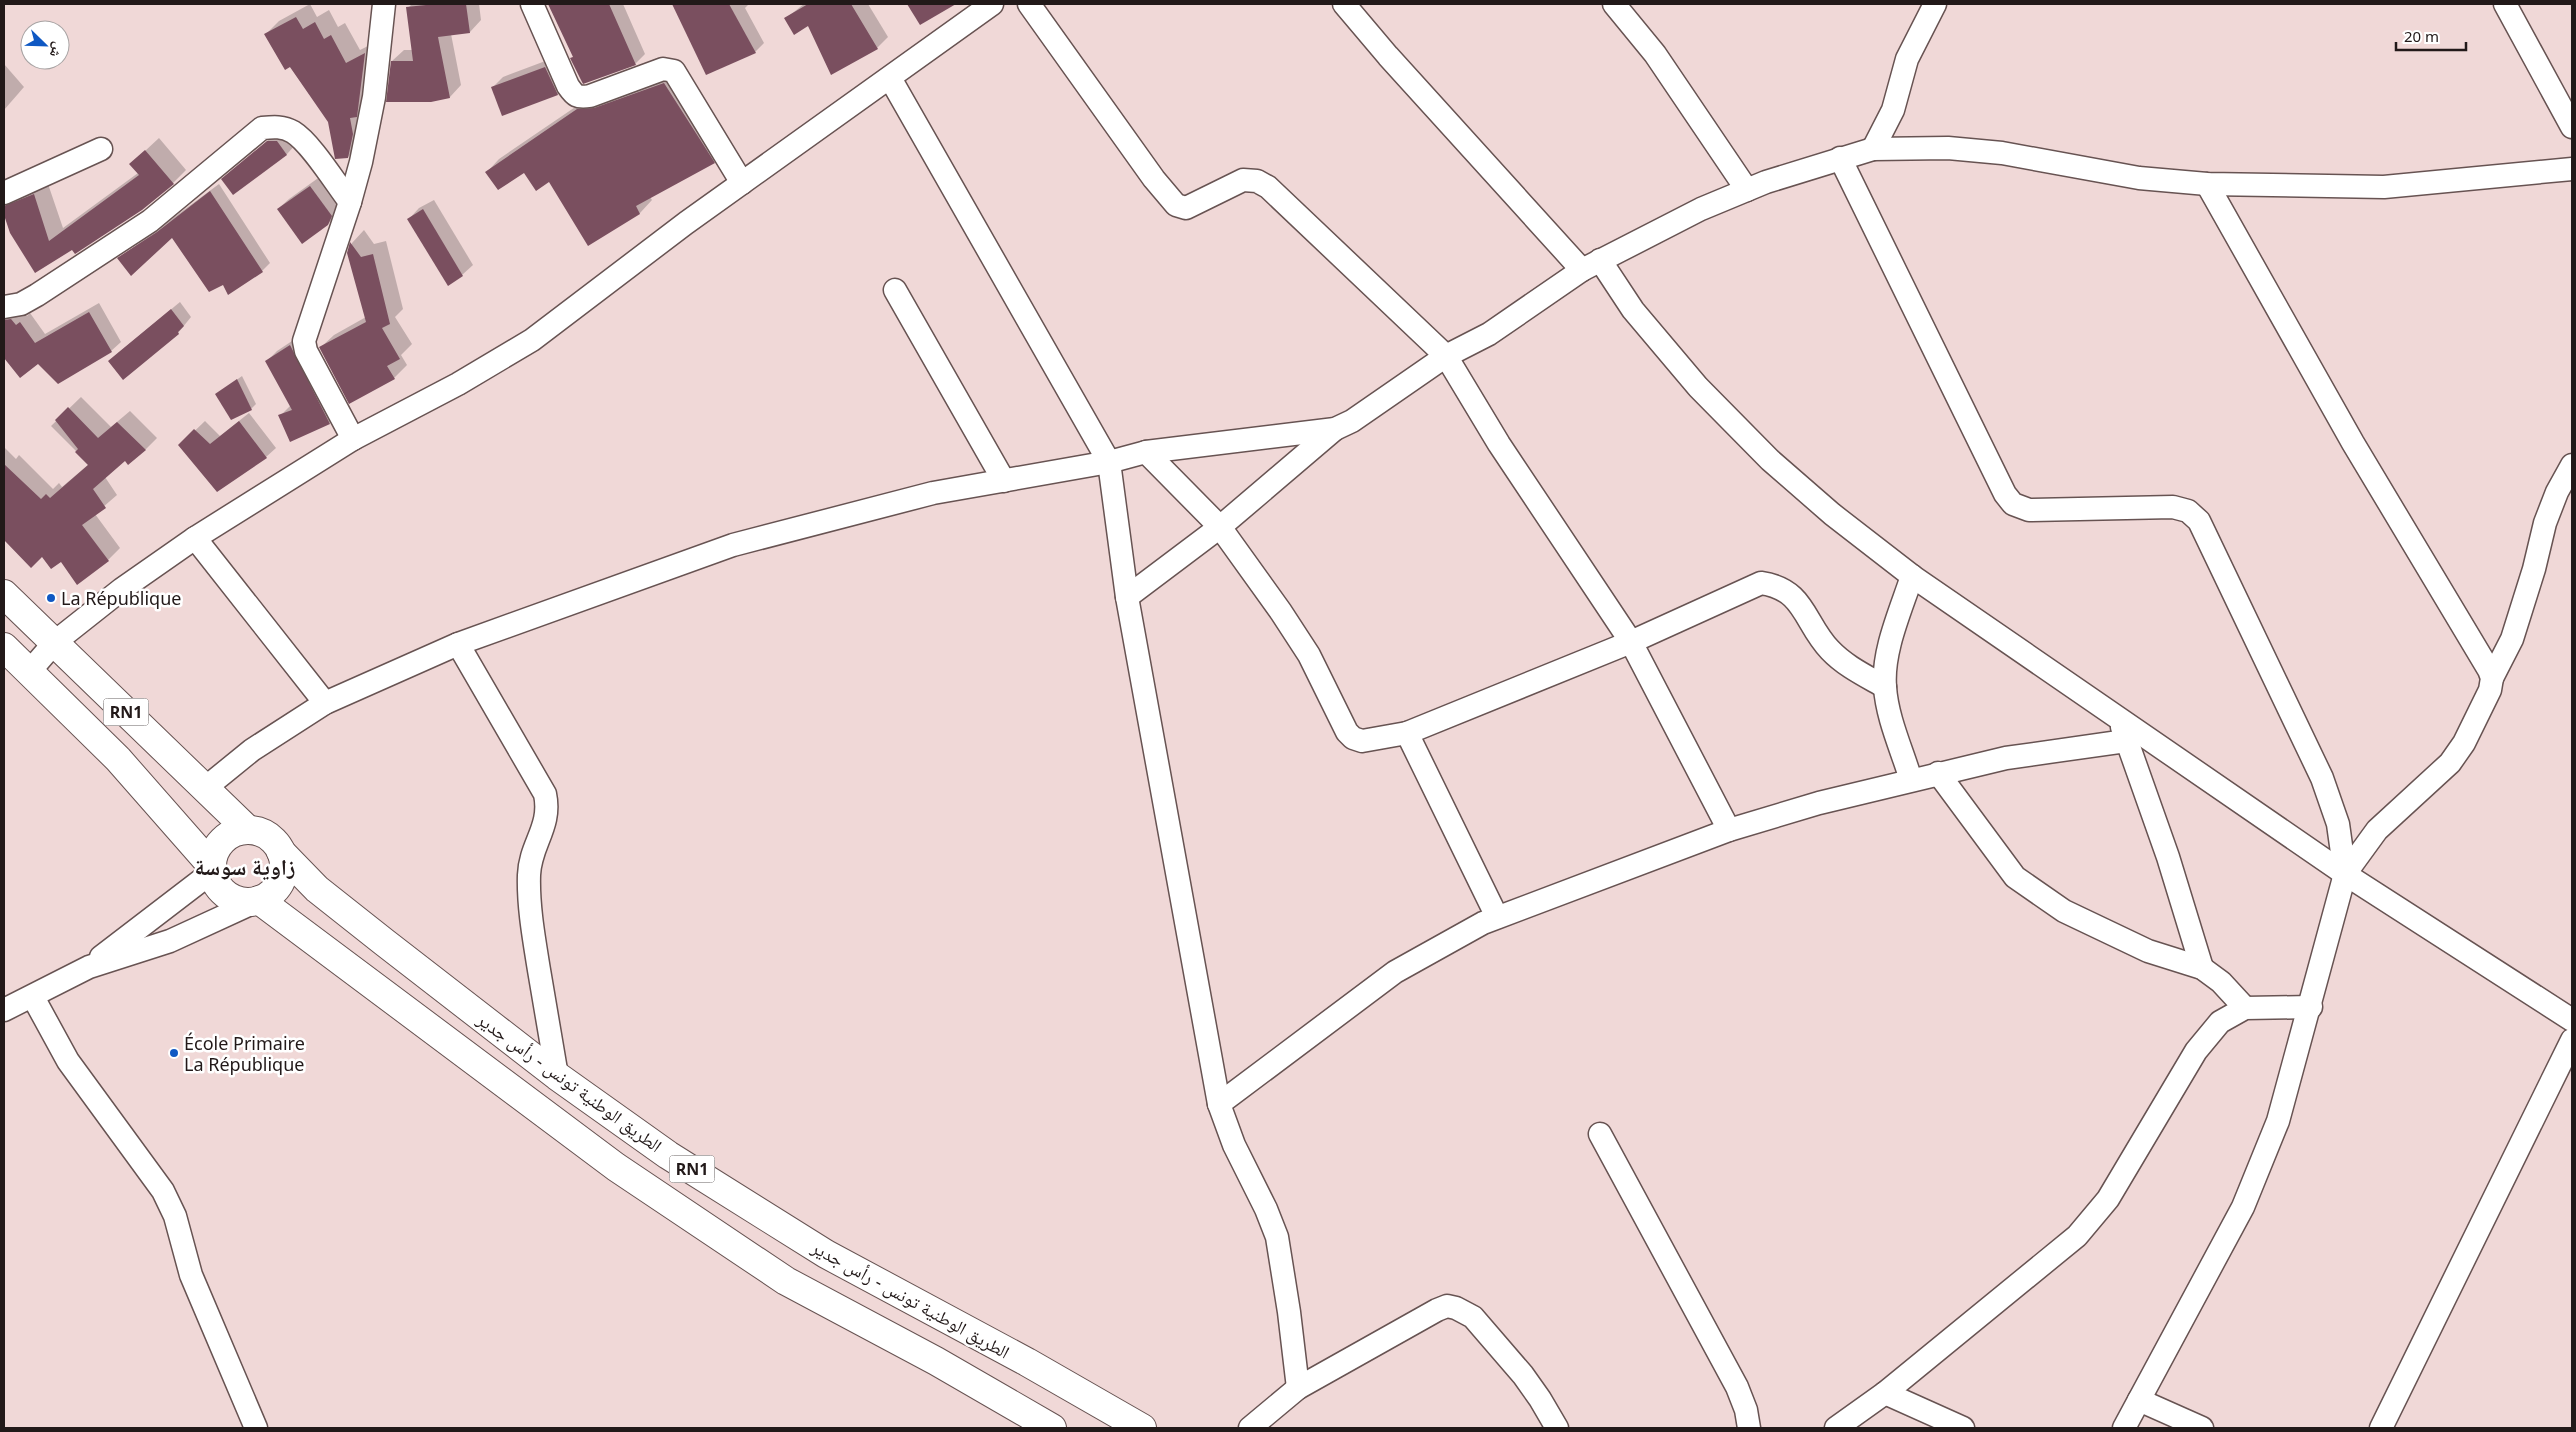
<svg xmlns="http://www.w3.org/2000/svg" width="2576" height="1432" font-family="'Noto Sans','Noto Naskh Arabic',sans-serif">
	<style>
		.shadow { fill: #0003 }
		.building { fill: #7a4f5f }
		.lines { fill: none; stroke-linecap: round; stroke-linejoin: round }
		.minor-casing { stroke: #675352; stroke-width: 25 }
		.highway-casing { stroke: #675352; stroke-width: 30 }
		.minor { stroke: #fff; stroke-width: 22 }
		.highway { stroke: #fff; stroke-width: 28 }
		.poi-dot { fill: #0f58c3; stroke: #fff; stroke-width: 2 }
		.labels { text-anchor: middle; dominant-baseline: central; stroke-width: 5; stroke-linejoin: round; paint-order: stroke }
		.shield { fill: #fff; stroke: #645e5e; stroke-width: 1 }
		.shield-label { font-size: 16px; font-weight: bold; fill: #221919 }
		.poi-label { font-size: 18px; fill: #221919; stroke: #fff; text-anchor: start }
		.street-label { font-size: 18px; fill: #221919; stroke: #fff }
		.district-label { font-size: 22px; font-weight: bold; fill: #221919; stroke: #fff }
	</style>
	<rect width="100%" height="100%" fill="#f0d8d7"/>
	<!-- shadow -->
	<g class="shadow">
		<path d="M310,4L317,17L329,10L338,27L345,23L360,50L378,41L361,143L348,157L330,122L266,34L279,21Z"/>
		<path d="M412,4H479L481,20L470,32L451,34L461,85L450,97L431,101L392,61L404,50H413L408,8Z"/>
		<path d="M552,4H623L645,54L635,64L572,58L574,56L551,6Z"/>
		<path d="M679,4H749L745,8L764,43L755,52L675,7Z"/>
		<path d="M804,4H868L888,37L877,48L785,19Z"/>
		<path d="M556,57L568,84L558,94L503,115L493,87L503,77Z"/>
		<path d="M4,64L24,87L4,110Z"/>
		<path d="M677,71L726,150L714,162L650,197L652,200L640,213L588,244L550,181L524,171L487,172L499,159L590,97Z"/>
		<path d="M279,131L297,143L287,154L233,193L223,179Z"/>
		<path d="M159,138L186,170L173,183L72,248L11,232L4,204L47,181L63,228L138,173L131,164Z"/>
		<path d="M321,176L342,205L339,213L328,224L278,209L289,199Z"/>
		<path d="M219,184L270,263L262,271L223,284L172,236L119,258Z"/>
		<path d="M434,200L473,265L462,275L409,219L419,208Z"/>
		<path d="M364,230L374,244L386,241L403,309L395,317L412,344L401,355L407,365L394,378L320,348L334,335L366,317L348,253L352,243Z"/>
		<path d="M180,302L191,317L178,333L117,354Z"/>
		<path d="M99,303L121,342L111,351L38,362L20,376L4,356V306L21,310L27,316L30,313L45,334Z"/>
		<path d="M301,335L340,413L330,423L280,416L291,405L267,361L277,351Z"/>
		<path d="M242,376L256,404L251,409L216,395Z"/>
		<path d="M81,397L111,427L130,411L157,438L145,450L125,459L105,477L117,495L95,514L120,548L108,560L42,556L31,566L4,538L7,534L4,531V447L16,459L19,455L53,489L59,483L62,487L89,464L51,426Z"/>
		<path d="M249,413L276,448L266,457L180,445L205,421L220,436Z"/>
	</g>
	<!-- building -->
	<g class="building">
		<path d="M436,4H466L470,33L438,37L450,98L431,102H386L391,61H413L406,7Z"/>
		<path d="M548,4H609L636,65L583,84L570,58L573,57Z"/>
		<path d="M672,4H729L756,53L706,75Z"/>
		<path d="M808,4H851L878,49L831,75L808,26L794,35L784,18Z"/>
		<path d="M907,4H956L920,25Z"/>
		<path d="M296,17L303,29L315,22L324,39L331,35L346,63L365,53L357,117L350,118L353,134L348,158L335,159L328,122L290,67L285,70L264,34Z"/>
		<path d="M545,67L558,95L502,116L491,87Z"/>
		<path d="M664,83L715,163L636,206L640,214L588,246L549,182L536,191L524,173L498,190L485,172L577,109L594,108Z"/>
		<path d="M267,141H277L287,155L233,195L221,179Z"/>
		<path d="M145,150L174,184L142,210L75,254L72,250L35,273L10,233L4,215V206L34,194L49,241L139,175L129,164Z"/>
		<path d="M310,186L332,216L328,225L302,244L277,209Z"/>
		<path d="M210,191L263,272L228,295L223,285L209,292L172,238L131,276L117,258L157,232Z"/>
		<path d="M423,209L463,276L448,286L407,219Z"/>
		<path d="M350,242L361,257L373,254L390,324L382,328L400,359L387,366L395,379L349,404L319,347L366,322L347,253Z"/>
		<path d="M171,309L184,326L178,332L179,334L123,380L108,361Z"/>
		<path d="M89,312L112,352L58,384L38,364L20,378L4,358V320L11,319L16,325L20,322L35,343Z"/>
		<path d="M290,345L330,424L290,442L278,415L292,410L265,361Z"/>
		<path d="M237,379L252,410L231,420L215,394Z"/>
		<path d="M68,407L98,438L117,422L146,450L128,465L125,461L93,489L106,508L82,525L109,561L77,585L61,562L51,569L42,557L31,568L4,540V464L41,499L46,494L50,498L88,465L75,452L78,449L55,420Z"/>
		<path d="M239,421L267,458L217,492L178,445L194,429L210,444Z"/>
	</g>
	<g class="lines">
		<defs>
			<g id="minor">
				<path d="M532,4L568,86C575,96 577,98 590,96L663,69L674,71L742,183"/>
				<path d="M1029,4L1154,179L1176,205L1186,208L1243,180L1257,181L1268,187L1446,356L1499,444L1631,642L1729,830"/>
				<path d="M1344,4L1388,56L1582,270"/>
				<path d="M1614,4L1655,54L1747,190"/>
				<path d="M2505,4L2572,127"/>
				<path d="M890,78L1109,462L1127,597L1219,1104L1234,1145L1266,1209L1277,1237L1289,1312L1298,1388"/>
				<path d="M1873,149L1893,110L1907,59L1935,4"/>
				<path d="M1840,158L2005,494L2013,504L2029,510L2173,507L2188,511L2199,521L2322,778L2338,824L2345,874"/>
				<path d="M4,193L101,149"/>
				<path d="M1600,260L1633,310L1698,387L1770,460L1832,514L1912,576L2345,874L2572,1020"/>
				<path d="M895,290L1004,481"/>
				<path d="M4,307L21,304L37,295L150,221L262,128C273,127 283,126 293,132C311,143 336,184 350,202"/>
				<path d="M353,439L306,351L304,341L350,202L361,162L374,97L384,4"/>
				<path d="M1146,452L1220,527L1281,612L1309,655L1347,732L1353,738L1362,741L1407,733L1631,642L1761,583C1805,589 1804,623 1830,650C1845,666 1866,676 1885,687"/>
				<path d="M195,538L325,703"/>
				<path d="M1127,597L1220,527L1335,429"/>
				<path d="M458,644L545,794C552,827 530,844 529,875C528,906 534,939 539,970C545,1005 551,1040 557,1076"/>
				<path d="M29,672L55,642L122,589L195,538L353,439L458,384L532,340L686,223L992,4"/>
				<path d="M2492,678L2512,639L2534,569L2545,523L2557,492L2572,465"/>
				<path d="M2122,727L2168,857L2202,968"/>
				<path d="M1407,733L1497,917"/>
				<path d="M1938,773L2015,877L2064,911L2148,951L2202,968L2221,982L2245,1008"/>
				<path d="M1911,780C1902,750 1887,718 1885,687C1882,651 1901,610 1912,576"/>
				<path d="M204,789L252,750L325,703L458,644L733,545L933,493L1109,462L1146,452L1335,429L1352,421L1446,356L1489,334L1582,270L1701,209L1766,182L1873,149L1948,148L2002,153L2139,178L2207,184L2384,187L2572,169"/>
				<path d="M101,957L212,872"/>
				<path d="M33,997L68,1061L163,1191L175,1216L191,1275L256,1428"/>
				<path d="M4,1010L89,967L170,941L257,901"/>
				<path d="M1219,1104L1395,972L1483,923L1729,830L1819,803L2006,758L2126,741"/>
				<path d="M1600,1134L1737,1387L1746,1410L1749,1428"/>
				<path d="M1885,1393L1963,1428"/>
				<path d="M2139,1400L2202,1428"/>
				<path d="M1250,1428L1298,1388L1437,1310L1447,1306L1456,1308L1473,1317L1523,1375L1540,1399L1557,1428"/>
				<path d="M1836,1428L1885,1393L2077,1236L2108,1199L2196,1051L2220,1022L2245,1008L2311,1007"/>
				<path d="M2124,1428L2243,1207L2278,1121L2345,874L2377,830L2450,763L2464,743L2490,690L2492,678L2489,670L2353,443L2207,184"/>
				<path d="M2381,1428L2572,1040"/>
			</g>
			<g id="highway">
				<path d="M4,594L248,830"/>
				<path d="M4,647L118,759L212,866"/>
				<circle cx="248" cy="866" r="36"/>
				<path d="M281,852L317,889L384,942L557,1076L668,1155L826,1254L1027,1362L1142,1428"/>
				<path d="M259,900L616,1167L786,1281L936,1361L1052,1428"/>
			</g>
		</defs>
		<!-- minor casing -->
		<use href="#minor" class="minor-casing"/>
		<!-- highway casing -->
		<use href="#highway" class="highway-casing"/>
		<!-- minor -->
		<use href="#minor" class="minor"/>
		<!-- highway -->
		<use href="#highway" class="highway"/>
	</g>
	<!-- markers -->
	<g class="poi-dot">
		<circle cx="51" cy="598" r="5"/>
		<circle cx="174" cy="1053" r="5"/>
	</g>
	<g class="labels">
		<!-- shield labels -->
		<g class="shield">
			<rect x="103.5" y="698.5" width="45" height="27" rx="4"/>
			<rect x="669.5" y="1155.5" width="45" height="27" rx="4"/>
		</g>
		<g class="shield-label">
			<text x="126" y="712">RN1</text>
			<text x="692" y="1169">RN1</text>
		</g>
		<!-- poi labels -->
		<g class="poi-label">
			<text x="61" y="598">La République</text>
			<text x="184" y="1043">École Primaire<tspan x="184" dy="21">La République</tspan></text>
		</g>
		<!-- street labels -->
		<g class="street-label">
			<text transform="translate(570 1082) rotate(36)">الطريق الوطنية تونس - رأس جدير</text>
			<text transform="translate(911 1299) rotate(29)">الطريق الوطنية تونس - رأس جدير</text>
		</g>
		<!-- district labels -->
		<g class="district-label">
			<text x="245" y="866">زاوية سوسة</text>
		</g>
	</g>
	<!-- border -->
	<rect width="2576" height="1432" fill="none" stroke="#221919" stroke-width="10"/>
	<!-- north arrow -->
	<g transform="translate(45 45) rotate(113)"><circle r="24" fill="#ffffff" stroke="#a7a3a3"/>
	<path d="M0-4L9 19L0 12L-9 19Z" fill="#0f58c3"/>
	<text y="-8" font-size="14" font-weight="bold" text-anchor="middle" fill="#221919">ش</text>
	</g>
	<!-- scale -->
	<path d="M2396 42v8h70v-8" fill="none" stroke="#221919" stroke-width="2.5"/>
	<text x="2404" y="42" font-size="15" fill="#221919" stroke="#ffffff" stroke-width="4" paint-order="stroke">20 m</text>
</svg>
